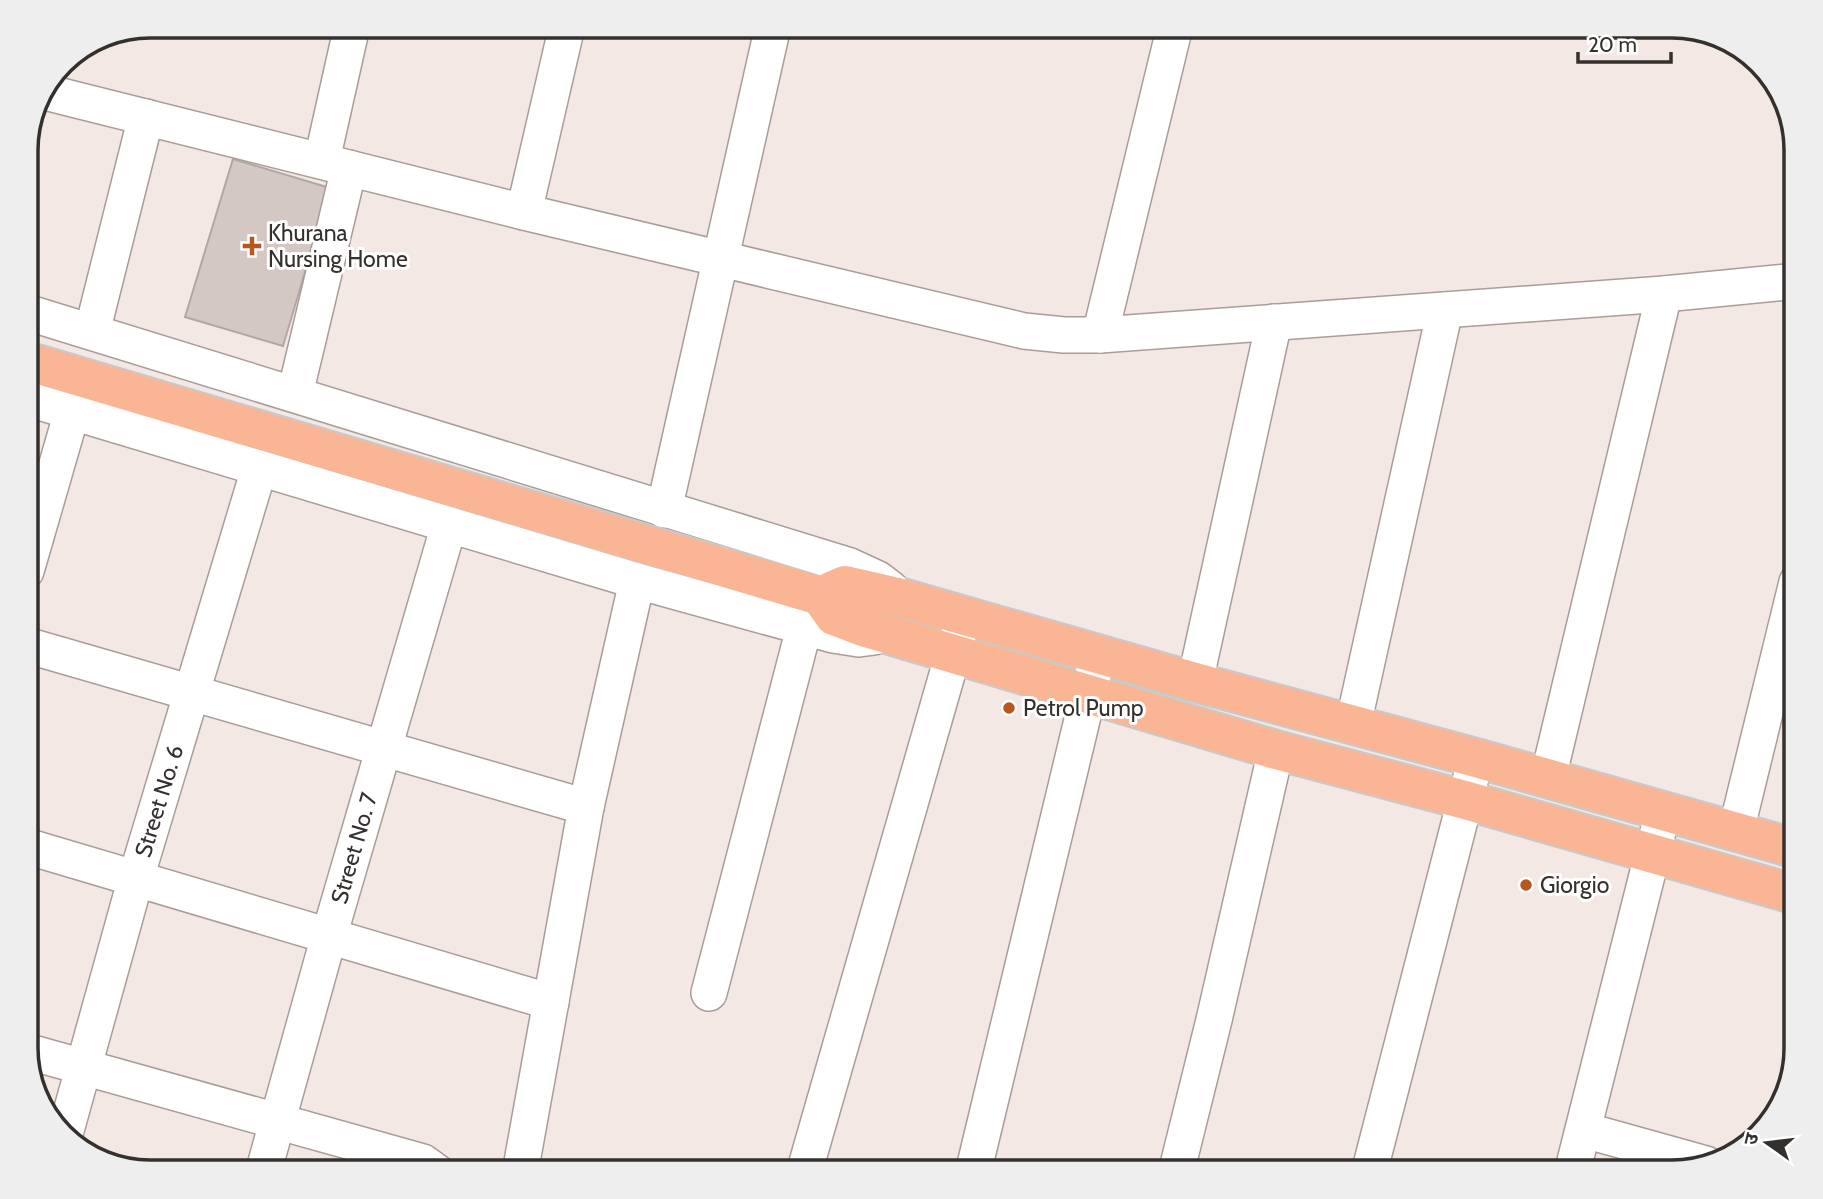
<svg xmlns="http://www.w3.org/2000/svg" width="1823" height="1199" font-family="Cabin,'Noto Sans Devanagari',sans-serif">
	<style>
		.building { fill: #d3c8c3; stroke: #b2a7a3; stroke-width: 2 }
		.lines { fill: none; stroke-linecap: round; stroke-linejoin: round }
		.minor-casing { stroke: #a89d99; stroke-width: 38 }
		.major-casing { stroke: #cac9c9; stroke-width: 42 }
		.minor { stroke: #fff; stroke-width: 35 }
		.major { stroke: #fab694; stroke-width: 38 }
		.poi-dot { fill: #b9561e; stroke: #fff; stroke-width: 2.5 }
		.labels { text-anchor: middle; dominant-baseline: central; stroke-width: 6; stroke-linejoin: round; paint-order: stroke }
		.poi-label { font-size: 23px; fill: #34302e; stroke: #fff; text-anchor: start }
		.street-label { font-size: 23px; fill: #34302e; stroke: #fff }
		.rim { fill: none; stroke: #34302e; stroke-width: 3.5 }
	</style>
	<rect width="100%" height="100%" fill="#f3e8e3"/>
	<!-- building -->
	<path class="building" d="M233,159L330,188L283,346L185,317Z"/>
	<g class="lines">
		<defs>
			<g id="minor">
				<path d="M49,93L524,212L1024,331L1064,335H1100L1664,294L1797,281"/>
				<path d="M322,160L352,26"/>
				<path d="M524,212L567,26"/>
				<path d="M26,312L850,566L878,579L891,589"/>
				<path d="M92,332L146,117"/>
				<path d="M1100,335L1175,26"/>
				<path d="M295,394L349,168"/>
				<path d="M26,398L637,581L833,635L859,639L874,637"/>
				<path d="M664,510L773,26"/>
				<path d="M26,571L72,412"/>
				<path d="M26,645L586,807"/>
				<path d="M1195,682L1274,322"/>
				<path d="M1353,725L1445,310"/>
				<path d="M1548,778L1664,294"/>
				<path d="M1736,831L1797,582"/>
				<path d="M26,846L551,1002"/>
				<path d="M709,993L804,628"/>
				<path d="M26,1051L423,1162L438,1173"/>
				<path d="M1584,1130L1706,1164"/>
				<path d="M65,1134L136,878L259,469"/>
				<path d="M263,1173L329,936L449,525"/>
				<path d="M520,1173L586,807L637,581"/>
				<path d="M804,1173L961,626"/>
				<path d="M973,1173L1095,666"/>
				<path d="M1176,1173L1214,1020L1276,750"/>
				<path d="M1369,1173L1476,758"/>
				<path d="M1572,1173L1663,812"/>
			</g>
			<g id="major">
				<path d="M26,361L820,596L845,585L902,598L1195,682L1476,758L1797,849"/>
				<path d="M820,596L834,616L863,627L1276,750L1465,800L1797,895"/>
			</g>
		</defs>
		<!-- minor casing -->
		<use href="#minor" class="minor-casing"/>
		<!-- major casing -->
		<use href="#major" class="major-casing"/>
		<!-- minor -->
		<use href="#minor" class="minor"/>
		<!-- major -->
		<use href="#major" class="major"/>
	</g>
	<!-- markers -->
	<g class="poi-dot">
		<path d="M248.5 235.5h7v7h7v7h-7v7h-7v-7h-7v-7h7z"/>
		<circle cx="1009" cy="708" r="7"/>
		<circle cx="1526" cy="885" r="7"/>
	</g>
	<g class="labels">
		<!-- poi labels -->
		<g class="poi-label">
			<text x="268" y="233">Khurana<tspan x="268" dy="26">Nursing Home</tspan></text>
			<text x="1023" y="708">Petrol Pump</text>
			<text x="1540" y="885">Giorgio</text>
		</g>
		<!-- street labels -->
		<g class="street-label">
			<text transform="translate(159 801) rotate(-73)">Street No. 6</text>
			<text transform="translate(354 848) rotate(-74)">Street No. 7</text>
		</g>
	</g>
	<!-- crop -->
	<path d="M0 0H1823V1199H0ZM150 38H1672A112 112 0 0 1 1784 150V1048A112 112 0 0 1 1672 1160H150A112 112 0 0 1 38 1048V150A112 112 0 0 1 150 38Z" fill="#efeeee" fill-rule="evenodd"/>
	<path class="rim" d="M150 38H1672A112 112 0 0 1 1784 150V1048A112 112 0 0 1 1672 1160H150A112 112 0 0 1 38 1048V150A112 112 0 0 1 150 38Z"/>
	<!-- north arrow -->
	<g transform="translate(1767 1143) rotate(284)" stroke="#ffffff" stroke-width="5" paint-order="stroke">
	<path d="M0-5L12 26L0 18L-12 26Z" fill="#34302e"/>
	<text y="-10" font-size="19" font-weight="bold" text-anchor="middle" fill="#34302e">उ</text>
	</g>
	<!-- scale -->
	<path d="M1578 52v10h93v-10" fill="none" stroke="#34302e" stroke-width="3.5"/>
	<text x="1588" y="52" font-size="21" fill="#34302e" stroke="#ffffff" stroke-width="5" paint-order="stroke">20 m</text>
</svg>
